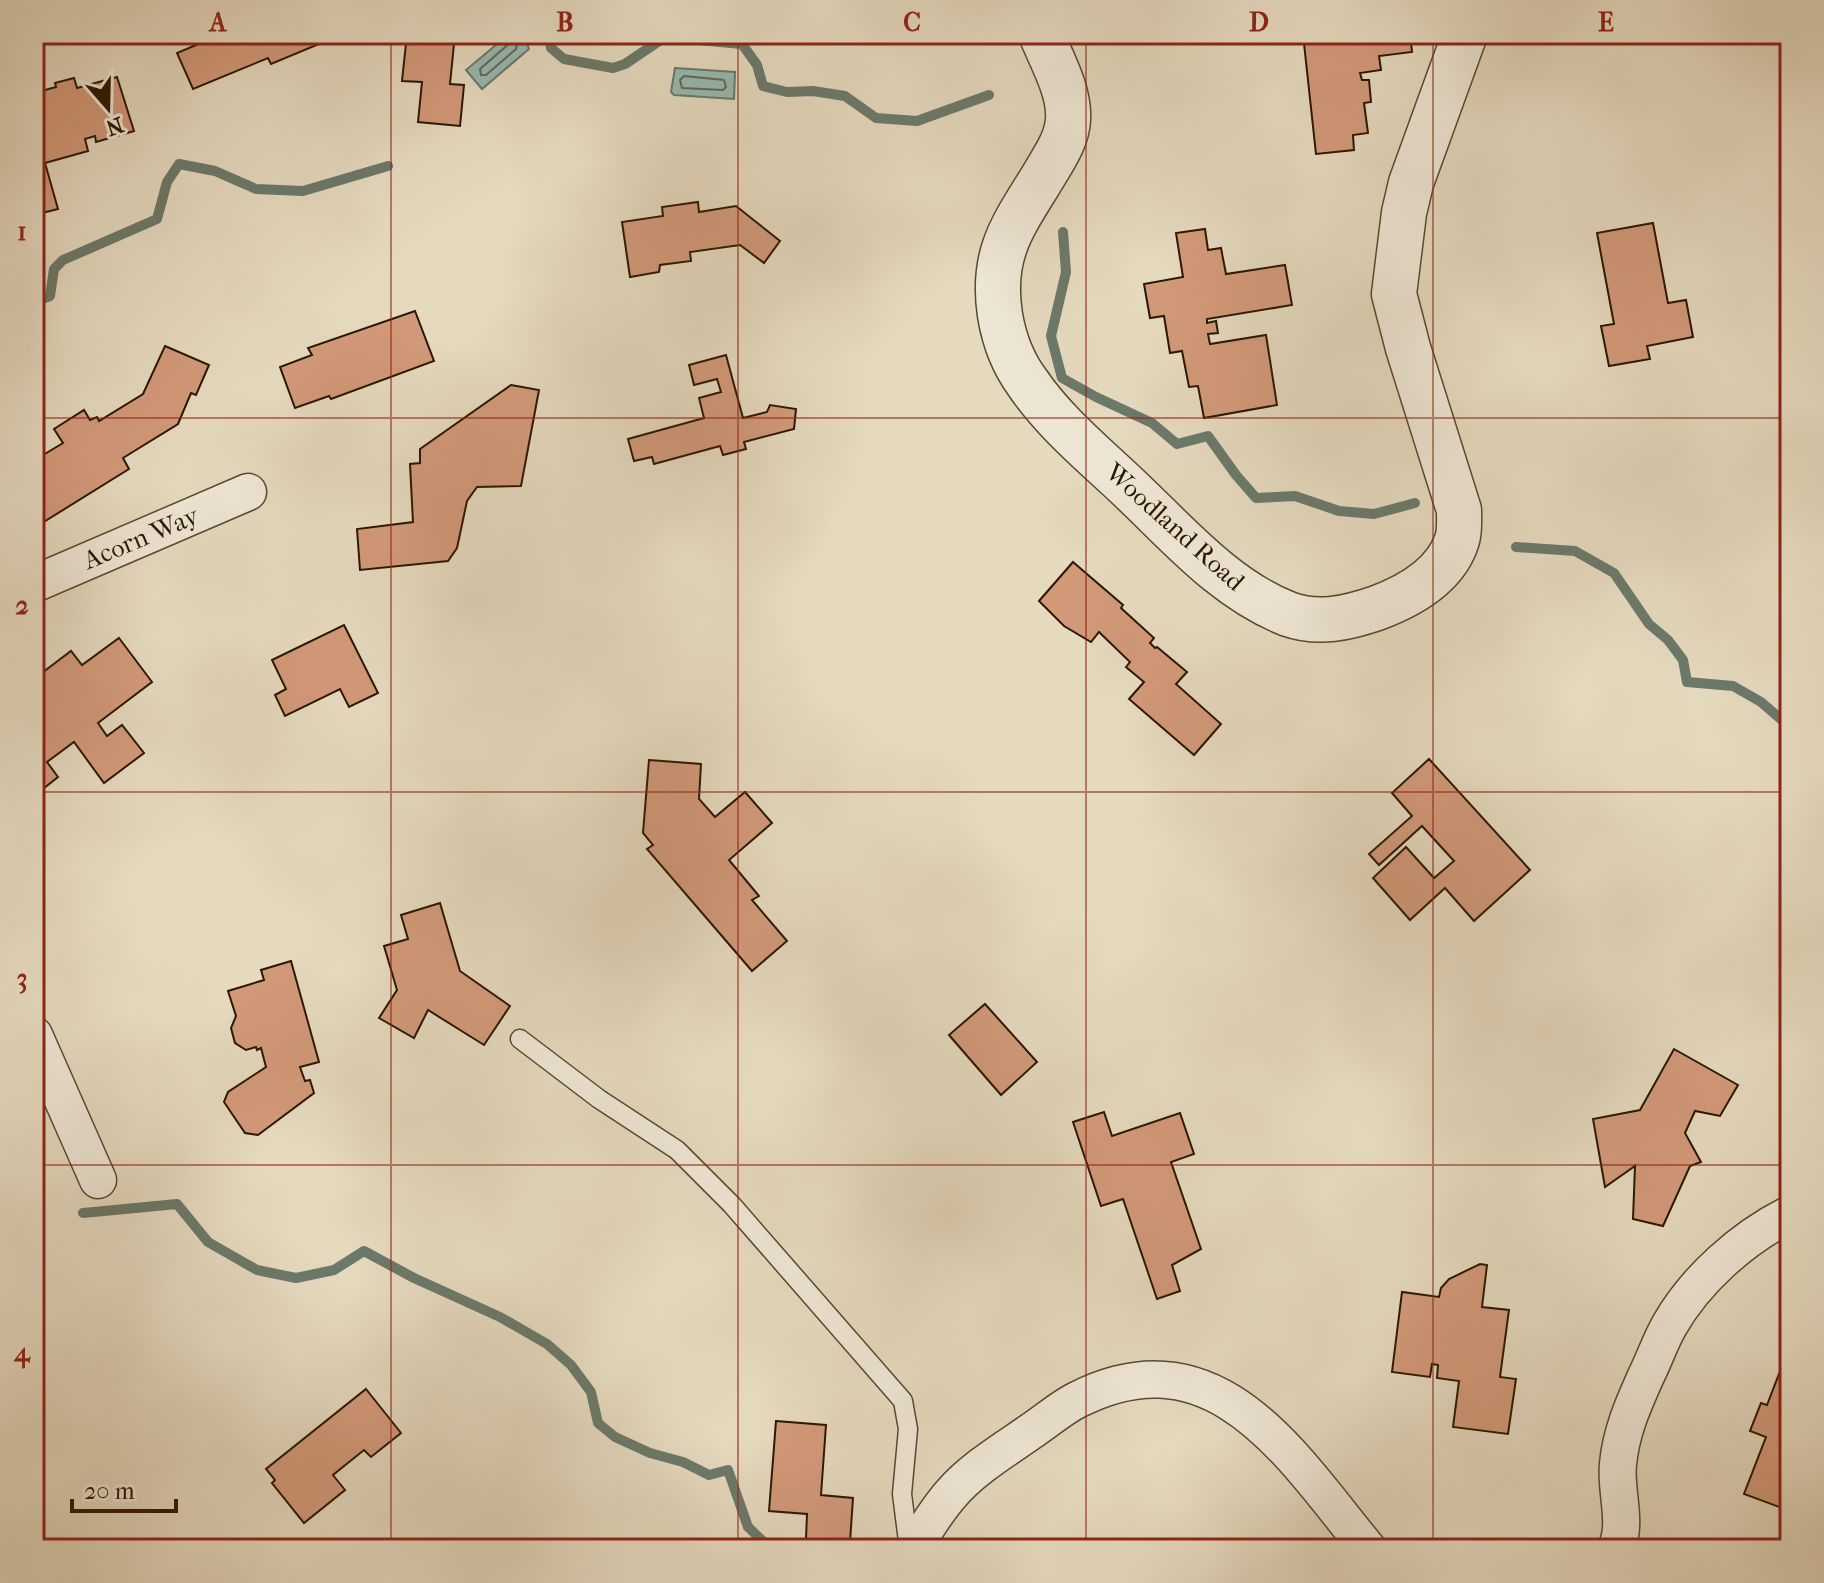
<svg xmlns="http://www.w3.org/2000/svg" width="1824" height="1583" font-family="'IM FELL French Canon',serif">
	<style>
		.water { fill: #96bab0; stroke: #6b796a; stroke-width: 2 }
		.lines { fill: none; stroke-linecap: round; stroke-linejoin: round }
		.shore { stroke: #606858; stroke-width: 2 }
		.stream { stroke: #6b796a; stroke-width: 10 }
		.building { fill: #d29979; stroke: #2a1701; stroke-width: 2 }
		.service-casing { stroke: #594830; stroke-width: 21 }
		.minor-casing { stroke: #594830; stroke-width: 39 }
		.tertiary-casing { stroke: #594830; stroke-width: 47 }
		.service { stroke: #eee6d5; stroke-width: 18 }
		.minor { stroke: #eee6d5; stroke-width: 36 }
		.tertiary { stroke: #eee6d5; stroke-width: 44 }
		.grid { fill: none; stroke: #8f2418; stroke-width: 2; stroke-opacity: 0.55 }
		.labels { text-anchor: middle; dominant-baseline: central; stroke-width: 6; stroke-linejoin: round; paint-order: stroke }
		.street-label { font-size: 26px; fill: #2a1701; stroke: #eee6d5 }
		.neatline { fill: none; stroke: #8f2418; stroke-width: 3 }
		.grid-label { font-size: 26px; text-anchor: middle; font-weight: bold; fill: #8f2418 }
	</style>
	<rect width="100%" height="100%" fill="#e5d9be"/>
	<filter id="stains"><feTurbulence type="fractalNoise" baseFrequency=".0025" numOctaves="4"/><feColorMatrix values="0 0 0 0 .2 0 0 0 0 .09 0 0 0 0 .02 0 0 0 .5 -.17"/></filter>
	<radialGradient id="worn" r=".72"><stop offset=".6" stop-color="#630" stop-opacity="0"/><stop offset="1" stop-color="#630" stop-opacity=".3"/></radialGradient>
	<!-- water -->
	<g class="water">
		<path d="M509,34H523L529,49L482,89L466,70Z"/>
		<path d="M675,68L735,72L734,99L674,95L671,92Z"/>
	</g>
	<g class="lines">
		<!-- shore -->
		<g class="shore">
			<path d="M511,42L517,43L516,49L486,75H481L480,69Z"/>
			<path d="M684,76L724,80L726,87L723,90L682,88L680,80Z"/>
		</g>
		<!-- stream -->
		<g class="stream">
			<path d="M549,34L551,48L564,59L613,68L625,64L665,37L742,44L757,65L763,86L787,92L813,91L845,96L876,118L917,121L989,95"/>
			<path d="M1063,232L1066,272L1051,336L1062,378L1096,397L1152,423L1177,444L1208,436L1236,475L1256,498L1295,496L1339,511L1374,514L1415,503"/>
			<path d="M34,302L50,296L54,269L63,260L157,219L167,182L179,164L215,171L256,189L303,191L388,166"/>
			<path d="M1516,547L1575,551L1614,573L1649,624L1668,640L1683,660L1687,682L1733,686L1761,702L1790,727"/>
			<path d="M34,1147L37,1150"/>
			<path d="M83,1213L177,1204L208,1242L257,1270L296,1278L334,1270L364,1251L414,1278L500,1317L547,1344L571,1365L591,1392L598,1423L615,1437L650,1453L683,1462L709,1475L728,1470L748,1527L771,1549"/>
		</g>
	</g>
	<!-- building -->
	<g class="building">
		<path d="M205,34H315L319,44L271,64L268,58L193,89L177,53L208,40Z"/>
		<path d="M407,34H455L450,84L464,85L460,126L418,122L422,82L402,81Z"/>
		<path d="M1303,34H1410L1412,52L1379,56L1381,70L1360,73L1362,80H1369L1371,102L1364,103L1368,133L1353,135L1354,150L1316,154Z"/>
		<path d="M1755,34H1790V40L1755,41Z"/>
		<path d="M117,77L134,131L96,142L95,136L85,139L88,151L45,163L58,209L34,215V93L56,87L55,83L74,78L77,88Z"/>
		<path d="M698,202L699,212L736,206L780,241L764,263L740,245L690,252L691,261L660,265L659,272L630,277L622,222L663,216L662,207Z"/>
		<path d="M1653,223L1668,303L1686,300L1693,337L1647,346L1650,359L1609,366L1601,326L1614,324L1597,233Z"/>
		<path d="M1205,229L1208,250L1221,248L1226,274L1285,265L1292,305L1207,319V323L1216,321L1218,333L1208,334L1210,344L1266,335L1277,405L1204,418L1198,386L1189,387L1182,351L1170,353L1164,316L1150,318L1144,284L1183,277L1176,233Z"/>
		<path d="M415,311L434,361L331,399L329,396L295,408L280,367L312,355L308,348Z"/>
		<path d="M165,346L209,365L196,395L191,393L178,424L123,458L129,469L34,528V444L43,455L63,443L54,429L84,410L90,420L97,417L99,421L143,394Z"/>
		<path d="M726,355L743,418L767,412L770,405L796,409L794,429L744,442L746,449L723,455L720,446L654,464L652,457L634,461L628,439L704,418L699,398L721,392L717,379L694,385L689,365Z"/>
		<path d="M511,385L539,390L521,486L477,487L467,501L457,548L448,561L360,570L357,529L413,522L410,464L420,463V449Z"/>
		<path d="M1073,562L1123,605L1121,608L1154,638L1150,643L1155,648L1157,647L1187,672L1176,684L1221,724L1194,755L1129,699L1144,682L1126,667L1130,662L1099,632L1091,642L1064,626L1039,601Z"/>
		<path d="M344,625L378,693L349,707L340,689L285,716L275,695L286,689L272,660Z"/>
		<path d="M119,638L152,682L98,723L107,736L122,725L144,753L104,783L74,742L47,762L58,777L34,796V679L71,651L82,665Z"/>
		<path d="M1429,759L1530,870L1474,921L1445,888L1410,920L1373,878L1406,847L1434,878L1454,861L1422,826L1379,865L1369,854L1412,816L1392,793Z"/>
		<path d="M649,760L701,764L699,799L715,817L745,792L772,823L729,860L759,896L752,900L787,941L752,971L647,849L653,845L643,833Z"/>
		<path d="M440,903L460,971L510,1006L484,1045L428,1010L414,1038L379,1018L397,990L384,946L408,939L401,915Z"/>
		<path d="M291,961L319,1062L300,1067L305,1081L310,1080L314,1093L258,1135L245,1133L224,1102L228,1092L266,1067L261,1048L257,1050L256,1047L246,1050L235,1043L231,1028L236,1016L228,991L264,980L261,970Z"/>
		<path d="M985,1004L1037,1062L1001,1095L949,1035Z"/>
		<path d="M1674,1049L1738,1085L1720,1116L1695,1111L1685,1133L1701,1162L1690,1166L1663,1226L1633,1219L1635,1166L1605,1187L1593,1119L1640,1110Z"/>
		<path d="M1104,1112L1112,1136L1180,1113L1194,1154L1171,1162L1201,1249L1172,1265L1180,1291L1157,1299L1123,1199L1101,1206L1073,1122Z"/>
		<path d="M1480,1264L1487,1265L1482,1307L1509,1310L1500,1377L1516,1379L1508,1434L1453,1427L1459,1381L1437,1378L1438,1365L1432,1364L1430,1377L1392,1372L1402,1292L1439,1297L1441,1288L1449,1279Z"/>
		<path d="M1787,1353L1790,1354V1511L1744,1494L1766,1437L1750,1431L1761,1403L1767,1405Z"/>
		<path d="M366,1389L401,1433L371,1457L364,1450L333,1475L345,1490L304,1523L272,1483L275,1480L266,1469Z"/>
		<path d="M776,1421L826,1425L821,1495L853,1498L850,1542L806,1539L807,1514L769,1511Z"/>
	</g>
	<g class="lines">
		<defs>
			<path id="service" d="M520,1039L599,1099L677,1150L732,1205L903,1401L908,1429L902,1494L909,1549"/>
			<g id="minor">
				<path d="M34,584L248,492"/>
				<path d="M34,1035L98,1180"/>
				<path d="M913,1549C925,1530 936,1511 951,1494C974,1467 1008,1448 1037,1427C1050,1418 1063,1407 1077,1400C1216,1329 1292,1457 1368,1549"/>
				<path d="M1616,1549C1628,1523 1615,1491 1618,1464C1621,1432 1633,1405 1646,1376C1654,1360 1660,1342 1669,1326C1695,1280 1742,1238 1790,1214"/>
			</g>
			<path id="tertiary" d="M1041,34C1052,61 1070,91 1068,120C1067,138 1056,155 1047,170C1016,222 990,250 1000,315C1004,339 1013,363 1027,382C1054,422 1093,454 1128,487C1177,533 1224,589 1288,614C1318,625 1348,618 1377,608C1409,596 1446,575 1457,540C1460,531 1459,519 1459,510L1408,348L1394,294L1404,213L1411,183L1465,34"/>
		</defs>
		<!-- service casing -->
		<use href="#service" class="service-casing"/>
		<!-- minor casing -->
		<use href="#minor" class="minor-casing"/>
		<!-- tertiary casing -->
		<use href="#tertiary" class="tertiary-casing"/>
		<!-- service -->
		<use href="#service" class="service"/>
		<!-- minor -->
		<use href="#minor" class="minor"/>
		<!-- tertiary -->
		<use href="#tertiary" class="tertiary"/>
	</g>
	<!-- grid -->
	<path class="grid" d="M391,34V1549M738,34V1549M1086,34V1549M1433,34V1549M34,418H1790M34,792H1790M34,1165H1790"/>
	<g class="labels">
		<!-- street labels -->
		<g class="street-label">
			<text transform="translate(1175 527) rotate(42)">Woodland Road</text>
			<text transform="translate(141 538) rotate(-23)">Acorn Way</text>
		</g>
	</g>
	<!-- margin -->
	<rect width="1824" height="1583" fill="none" stroke="#e5d9be" stroke-width="88"/>
	<!-- north arrow -->
	<g transform="translate(108 108) rotate(160)" stroke="#eee6d5" stroke-width="6" paint-order="stroke">
	<path d="M0-6L14 30L0 20L-14 30Z" fill="#2a1701"/>
	<text y="-12" font-size="22" font-weight="bold" text-anchor="middle" fill="#2a1701">N</text>
	</g>
	<!-- scale -->
	<path d="M72 1499v12h104v-12" fill="none" stroke="#2a1701" stroke-width="4"/>
	<text x="84" y="1499" font-size="24" fill="#2a1701" stroke="#eee6d5" stroke-width="6" paint-order="stroke">20 m</text>
	<rect x="44" y="44" width="1736" height="1495" class="neatline"/>
	<g class="grid-label">
		<text x="218" y="31">A</text>
		<text x="565" y="31">B</text>
		<text x="912" y="31">C</text>
		<text x="1259" y="31">D</text>
		<text x="1606" y="31">E</text>
		<text x="22" y="240">1</text>
		<text x="22" y="614">2</text>
		<text x="22" y="987">3</text>
		<text x="22" y="1361">4</text>
	</g>
	<rect width="100%" height="100%" filter="url(#stains)"/>
	<rect width="100%" height="100%" fill="url(#worn)"/>
</svg>
